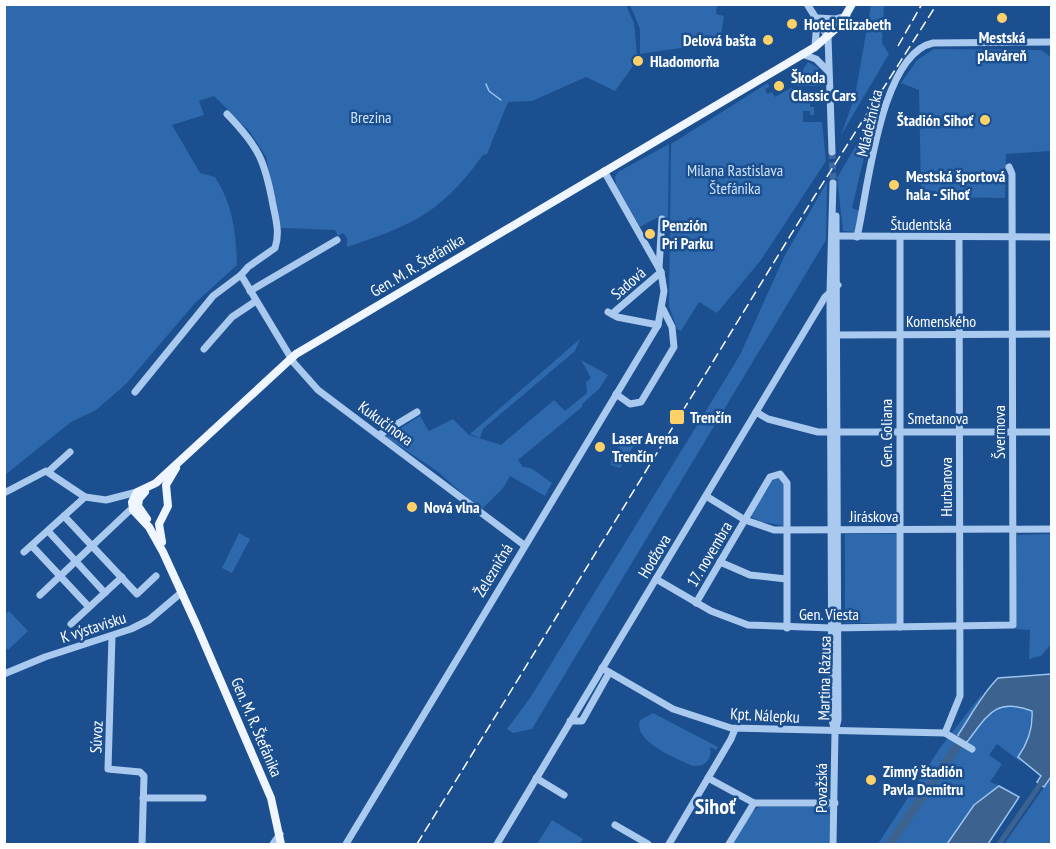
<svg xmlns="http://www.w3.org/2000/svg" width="1056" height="849" font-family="'PT Sans Narrow',sans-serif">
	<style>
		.green { fill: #2e69ad }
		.water { fill: #3c6290; stroke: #9cc4f0; stroke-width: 1.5 }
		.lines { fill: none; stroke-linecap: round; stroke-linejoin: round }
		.stream { stroke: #9cc4f0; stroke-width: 1.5 }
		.canal { stroke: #3c6290; stroke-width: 5 }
		.river { stroke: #3c6290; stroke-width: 9 }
		.minor-tunnel { stroke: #3d69a0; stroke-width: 7; stroke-dasharray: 7 3.5; stroke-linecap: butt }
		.minor { stroke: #a9c9ee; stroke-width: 7 }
		.major { stroke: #f0f6ff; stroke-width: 8 }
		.rail { stroke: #fff; stroke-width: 1.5; stroke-dasharray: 10 4.5; stroke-linecap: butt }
		.poi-dot { fill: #ffd166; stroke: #1b4f8f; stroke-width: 2 }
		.labels { text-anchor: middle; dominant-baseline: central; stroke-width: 5; stroke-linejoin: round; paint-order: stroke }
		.poi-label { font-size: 16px; font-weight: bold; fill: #fff; stroke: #1b4f8f; text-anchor: start }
		.park-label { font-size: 16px; fill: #cfe3fa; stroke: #1b4f8f }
		.street-label { font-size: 16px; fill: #fff; stroke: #1b4f8f }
		.district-label { font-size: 22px; font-weight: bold; fill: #fff; stroke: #1b4f8f }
	</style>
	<rect width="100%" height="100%" fill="#1b4f8f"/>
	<!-- green -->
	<g class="green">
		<path d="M4,5H626L634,23L637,55L632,62L633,66L615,91L586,77L532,101L508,102L487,154L483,155C441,213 413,225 347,247V238L343,233L338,236L335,230L281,228L266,157L250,132L214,96L199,101L204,115L172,125L200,173L215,177C233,205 236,233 237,265L195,303L126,384L96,410L71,422L5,475Z"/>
		<path d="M630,5H717L716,14L724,16L720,42L640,54V29Z"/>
		<path d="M871,5H884L882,43L889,54L841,135L855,96Z"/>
		<path d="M934,49L1041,50L1051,57V151L1006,154L1005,198L936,197V191L921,190L919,90L901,83L917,60Z"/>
		<path d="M808,62L818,68L820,86H798L800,74Z"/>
		<path d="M768,83L769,87L765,89L767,94L772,92L775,97L791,88H803V100L810,99V95H814V102L810,103V107H814V115H810V111H803V122H822L826,161L761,260L717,313L699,302L681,331L677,329L669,306L671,144Z"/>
		<path d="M865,130L870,132L852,208L860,211L855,232L843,231L837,178Z"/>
		<path d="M669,144L668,218L658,217L640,227L616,185L615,177L618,172Z"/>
		<path d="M827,182L826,240L532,729L513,733L507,729L530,698L740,355L784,257Z"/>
		<path d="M580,339L575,351L483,429L480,438L470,434Z"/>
		<path d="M581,360L608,375L599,389L582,404V407L518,460L523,467L531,468L552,483L545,496L510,476L503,488L481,510L437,471L386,437L420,416L429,431L453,419L469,435L501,445L554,400L565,411L587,393L586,382L591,378Z"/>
		<path d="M625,436L636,442L620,468L611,465V461Z"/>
		<path d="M773,477L784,478L785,526L762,522L749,516Z"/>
		<path d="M239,533L250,539L232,573L222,568Z"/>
		<path d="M896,534V623H845V534Z"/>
		<path d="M1051,534V644L1041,656L1029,659L1030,630L1015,629L1017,535Z"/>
		<path d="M9,611L28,631L8,650L5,647L4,615Z"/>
		<path d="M982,694L978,706L958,735L967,741C989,715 995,697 1032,711L1027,744L1018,757L1022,763L997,744L989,755L1002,764L990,782L1005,788L974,805L947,844H878L940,748Z"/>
		<path d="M653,713L718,747L716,750L710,747C712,759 706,767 693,766C676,759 632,741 640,720Z"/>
		<path d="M1051,777V844H1004L1050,779Z"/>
		<path d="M759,807H830L829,844H733L752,812Z"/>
		<path d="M552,820L583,839L580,844H537Z"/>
	</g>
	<!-- water -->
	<g class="water">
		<path d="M1051,674V777L1044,787L1037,782L1041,776L1018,757C1028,743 1033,729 1032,711C995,697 988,715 967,742L958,735C971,716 981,695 998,678Z"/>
		<path d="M999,786L1019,797L988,844H947L974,805Z"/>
	</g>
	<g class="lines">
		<!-- stream -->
		<path class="stream" d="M486,84L489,91L501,100"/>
		<!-- canal -->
		<path class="canal" d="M999,844L1044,779"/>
		<!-- river -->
		<path class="river" d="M890,844L965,735"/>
		<!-- minor-tunnel -->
		<path class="minor-tunnel" d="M832,152L833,179"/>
		<!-- minor -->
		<g class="minor">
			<path d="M807,4L828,37L832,152"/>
			<path d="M817,18L836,19L847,16"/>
			<path d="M815,47L817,20"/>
			<path d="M802,54L816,59L828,71"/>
			<path d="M227,114C259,147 265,161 273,205C276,220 280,233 275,248L248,267L241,275L294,363L318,390L524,545"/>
			<path d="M834,236L1052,237"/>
			<path d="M857,237C868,191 880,54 933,43L1052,42"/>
			<path d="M900,238V627"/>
			<path d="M659,268L662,219"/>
			<path d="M250,291L337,240"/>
			<path d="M608,312L617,317L658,325"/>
			<path d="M612,314L661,272"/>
			<path d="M834,335L1052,334"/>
			<path d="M204,349L232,317L256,301"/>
			<path d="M135,392L213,296L241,275"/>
			<path d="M616,394L630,404L641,402L674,347L672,327L663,309"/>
			<path d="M756,412L768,419L818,432H1052"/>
			<path d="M379,435L417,412"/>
			<path d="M49,471L70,452"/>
			<path d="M4,493L46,471L85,497L106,500L137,492"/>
			<path d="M706,496L745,520L774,530L1052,529"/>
			<path d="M64,516L137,594L156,576"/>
			<path d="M48,531L105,593"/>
			<path d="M32,546L89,607"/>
			<path d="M24,552L85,497"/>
			<path d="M720,562L750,575L786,579"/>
			<path d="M656,579L711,611L748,625L832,628L1013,625L1012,174L1009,167"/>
			<path d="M40,595L129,511"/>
			<path d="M696,603L770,477L780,474L787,483V628"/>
			<path d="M71,624L122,577"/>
			<path d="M112,636L108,769L140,772L144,776L142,844"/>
			<path d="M602,668L673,709L731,728L945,733L972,749"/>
			<path d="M4,674L45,657L131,629L149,620L182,592"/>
			<path d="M570,721H582L609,673"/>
			<path d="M835,732L838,720L836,216"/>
			<path d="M945,733L960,696L959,238"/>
			<path d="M536,778L564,795"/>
			<path d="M708,778L754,803H835"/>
			<path d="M143,798H203"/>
			<path d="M615,825L648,844"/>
			<path d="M273,844L280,834"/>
			<path d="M346,844L658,325L664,291L661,272L604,171"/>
			<path d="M497,844L825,297L838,285"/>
			<path d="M669,844L731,739L735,729"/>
			<path d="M729,844L754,803"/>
			<path d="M833,844L835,732L832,720L830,293L833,183"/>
		</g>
		<!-- major -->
		<g class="major">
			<path d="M145,492L139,499L138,506L147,519"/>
			<path d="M162,542L159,524L168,506L166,485L176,468"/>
			<path d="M281,844L271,798L196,624L163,552L149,527L133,510L132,502L137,492L156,483L296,354L815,47L840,25L852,4"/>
		</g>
		<!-- rail -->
		<g class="rail">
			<path d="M898,46L922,4"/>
			<path d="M417,844L814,197L937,4"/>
		</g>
	</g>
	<!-- markers -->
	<g class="poi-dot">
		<circle cx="1002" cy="18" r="6"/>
		<circle cx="792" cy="24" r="6"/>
		<circle cx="768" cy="40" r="6"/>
		<circle cx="638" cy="61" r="6"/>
		<circle cx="779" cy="86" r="6"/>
		<circle cx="985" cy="120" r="6"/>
		<circle cx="894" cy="185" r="6"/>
		<circle cx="650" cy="234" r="6"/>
		<rect x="669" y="409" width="16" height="16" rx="3"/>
		<circle cx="600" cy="447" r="6"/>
		<circle cx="412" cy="507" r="6"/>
		<circle cx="871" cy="780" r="6"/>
	</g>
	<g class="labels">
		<!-- poi labels -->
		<g class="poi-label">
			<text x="804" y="24">Hotel Elizabeth</text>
			<text x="1002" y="37" text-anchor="middle">Mestská<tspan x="1002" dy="18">plaváreň</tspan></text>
			<text x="756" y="40" text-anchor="end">Delová bašta</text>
			<text x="650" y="61">Hladomorňa</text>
			<text x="791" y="77">Škoda<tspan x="791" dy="18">Classic Cars</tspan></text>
			<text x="973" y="120" text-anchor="end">Štadión Sihoť</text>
			<text x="906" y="176">Mestská športová<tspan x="906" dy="18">hala - Sihoť</tspan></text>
			<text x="662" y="225">Penzión<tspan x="662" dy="18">Pri Parku</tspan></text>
			<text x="690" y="417">Trenčín</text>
			<text x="612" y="438">Laser Arena<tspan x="612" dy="18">Trenčín</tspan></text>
			<text x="424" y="507">Nová vlna</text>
			<text x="883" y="771">Zimný štadión<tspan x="883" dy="18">Pavla Demitru</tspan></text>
		</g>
		<!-- park labels -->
		<g class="park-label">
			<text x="371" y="117">Brezina</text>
			<text x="735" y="170">Milana Rastislava<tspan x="735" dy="18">Štefánika</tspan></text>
		</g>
		<!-- street labels -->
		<g class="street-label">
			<text transform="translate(869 123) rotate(-77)">Mládežnícka</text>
			<text x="921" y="224">Študentská</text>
			<text transform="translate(417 265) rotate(-31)">Gen. M. R. Štefánika</text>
			<text transform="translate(628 283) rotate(-41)">Sadová</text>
			<text x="941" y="321">Komenského</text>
			<text x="938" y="418">Smetanova</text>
			<text transform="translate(386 423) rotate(36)">Kukučínova</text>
			<text transform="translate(999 432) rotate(-90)">Švermova</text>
			<text transform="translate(886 433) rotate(-90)">Gen. Goliana</text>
			<text transform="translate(946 487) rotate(-90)">Hurbanova</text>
			<text x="874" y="516">Jiráskova</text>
			<text transform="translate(709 554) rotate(-59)">17. novembra</text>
			<text transform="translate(654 556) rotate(-59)">Hodžova</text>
			<text transform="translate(493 570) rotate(-59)">Železničná</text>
			<text x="829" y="614">Gen. Viesta</text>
			<text transform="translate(93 627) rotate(-18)">K výstavisku</text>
			<text transform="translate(824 678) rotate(-89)">Martina Rázusa</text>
			<text transform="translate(765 715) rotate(3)">Kpt. Nálepku</text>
			<text transform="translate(257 727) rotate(67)">Gen. M. R. Štefánika</text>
			<text transform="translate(96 737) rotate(-87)">Súvoz</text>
			<text transform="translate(821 788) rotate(-90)">Považská</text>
		</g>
		<!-- district labels -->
		<g class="district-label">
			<text x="715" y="806">Sihoť</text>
		</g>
	</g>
	<!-- border -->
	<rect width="1056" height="849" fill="none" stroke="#ffffff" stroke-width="12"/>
</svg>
